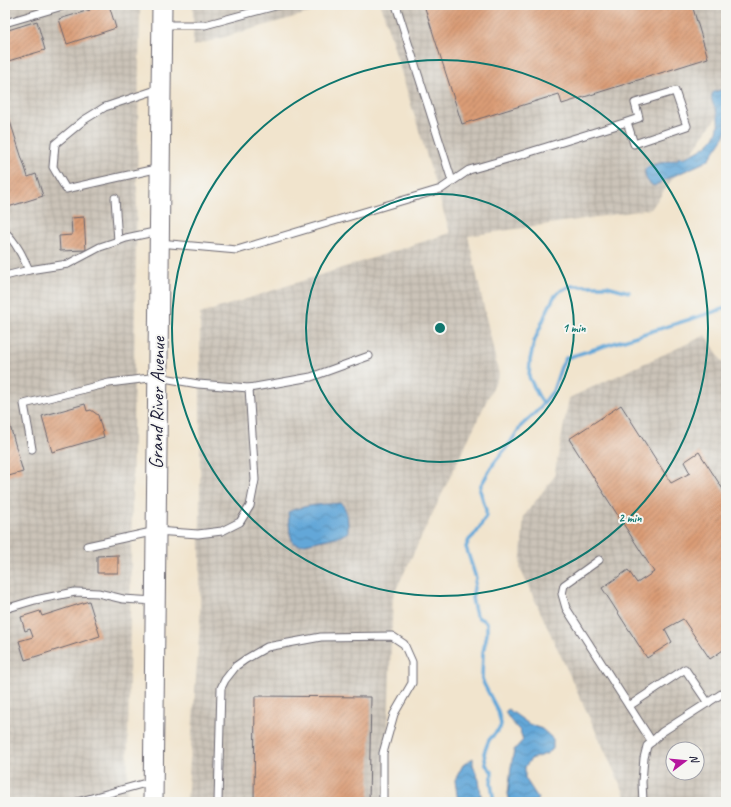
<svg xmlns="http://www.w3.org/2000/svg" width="731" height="807" font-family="Caveat,sans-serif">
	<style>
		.industrial { fill: url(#industrial-grid); fill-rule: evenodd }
		.water { fill: url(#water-waves); stroke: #42648a }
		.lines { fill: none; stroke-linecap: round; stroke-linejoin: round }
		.stream { stroke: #63a7d8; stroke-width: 3.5 }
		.building { fill: url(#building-hatch) }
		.lane-casing { stroke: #6a666e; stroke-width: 9 }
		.secondary-casing { stroke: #6a666e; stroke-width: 21 }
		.lane { stroke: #fff; stroke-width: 7 }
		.secondary { stroke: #fff; stroke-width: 19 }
		.ring { fill: none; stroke: #0f766e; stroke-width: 2 }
		.labels { text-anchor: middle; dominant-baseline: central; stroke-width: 4; stroke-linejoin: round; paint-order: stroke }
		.street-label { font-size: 20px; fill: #22223b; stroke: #f6f6f2 }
		.centre { fill: #0f766e; stroke: #f6f6f2; stroke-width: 2 }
		.ring-label { font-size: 12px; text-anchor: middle; font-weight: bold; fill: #0f766e; stroke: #f6f6f2; stroke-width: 4; stroke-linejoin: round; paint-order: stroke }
	</style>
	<defs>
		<pattern id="industrial-grid" width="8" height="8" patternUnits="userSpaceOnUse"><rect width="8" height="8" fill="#cbc3b8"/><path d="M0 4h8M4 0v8" fill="none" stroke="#aea79f"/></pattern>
		<pattern id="water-waves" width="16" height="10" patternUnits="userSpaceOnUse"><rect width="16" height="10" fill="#63a7d8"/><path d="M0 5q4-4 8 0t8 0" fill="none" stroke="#5188b0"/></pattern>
		<pattern id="building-hatch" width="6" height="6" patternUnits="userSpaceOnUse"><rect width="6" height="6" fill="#da9c76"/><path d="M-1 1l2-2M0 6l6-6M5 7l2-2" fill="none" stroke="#b07f62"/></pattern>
	</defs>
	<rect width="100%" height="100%" fill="#f6f6f2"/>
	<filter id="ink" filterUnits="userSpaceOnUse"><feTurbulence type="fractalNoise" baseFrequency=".025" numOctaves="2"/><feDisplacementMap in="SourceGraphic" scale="8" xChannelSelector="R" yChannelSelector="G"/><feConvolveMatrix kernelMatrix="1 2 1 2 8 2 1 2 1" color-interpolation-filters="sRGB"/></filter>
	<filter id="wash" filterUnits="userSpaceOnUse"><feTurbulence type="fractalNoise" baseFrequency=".012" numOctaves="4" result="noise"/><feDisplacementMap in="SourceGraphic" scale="16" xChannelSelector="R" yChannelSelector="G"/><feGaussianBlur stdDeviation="0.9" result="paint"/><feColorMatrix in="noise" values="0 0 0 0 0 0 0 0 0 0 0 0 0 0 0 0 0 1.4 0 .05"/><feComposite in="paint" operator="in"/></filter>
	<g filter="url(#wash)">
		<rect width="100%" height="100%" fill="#f1e4cd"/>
		<!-- industrial -->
		<g class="industrial">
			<path d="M5,5H140L127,802H5Z"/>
			<path d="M193,5H336L193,46Z"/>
			<path d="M381,5H726V104L651,209L468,236L499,375L393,596L385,802H187L200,623V314L450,233Z"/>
			<path d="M706,335L726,368V802H627L622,788L520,568L524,516L554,477L569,398ZM673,749H697V773H673Z"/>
		</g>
		<!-- water -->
		<g class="water">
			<path d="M720,90L726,92V134L710,158L705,162L669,178L654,186C647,183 644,176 645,169C654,162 667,163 678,159L679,157L683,158C706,149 725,137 716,110C714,106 710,99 712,94C713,92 717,91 720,90Z"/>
			<path d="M341,503C348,510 348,522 348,532L341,536L300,545L293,543L290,533L288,512C302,505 326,504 341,503Z"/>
			<path d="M508,709L529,724L542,729L553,739V749L546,754L531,759L525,767V778L538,798L536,802H510L508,794L511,767L514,750L523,740L520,731L510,720L505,712Z"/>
			<path d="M473,758V765L479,780L482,802H458L455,780L463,765Z"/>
		</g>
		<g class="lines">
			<!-- stream -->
			<g class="stream">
				<path d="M543,403L539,397L529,377L530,360L534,342L547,311L554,297L560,291L564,289L571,286H607L629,292"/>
				<path d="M494,802L491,783L492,772L486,765L484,753L489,740L500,728L501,724L498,711L484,684L482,678L483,652L487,634V624L485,621L479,618L476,615L473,603L472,598L476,578L466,547L469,540L477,532L486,516V510L480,490L481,485L494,463L510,443L521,426L538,410L553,391L561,367L566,358L726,308"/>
			</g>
		</g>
		<g id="blocks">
			<!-- building -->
			<g class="building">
				<path d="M88,5H109L116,28L67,44L59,19L90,10Z"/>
				<path d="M424,5H692L708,58L562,104L559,94L462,124Z"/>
				<path d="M37,21L45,50L5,62V31Z"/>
				<path d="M5,106L28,177L36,174L43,196L5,208Z"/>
				<path d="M84,217L86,250L60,251L59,236L72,235L71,218Z"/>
				<path d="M85,404L87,411L91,410L98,415L104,437L52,452L42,416Z"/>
				<path d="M621,405L671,483L690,473L684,462L699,452L726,494V648L710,659L683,619L665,629L672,642L647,658L602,588L628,570L637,583L654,572L569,439Z"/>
				<path d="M5,408L23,472L5,477Z"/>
				<path d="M118,555V573H97V556Z"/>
				<path d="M89,601L100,636L25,660L19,641L33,637L30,629L25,631L21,617L40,611L42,616Z"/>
				<path d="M255,696L371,697L369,802H254Z"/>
			</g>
		</g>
	</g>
	<g filter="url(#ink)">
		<use href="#blocks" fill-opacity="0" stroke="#6a666e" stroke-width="1"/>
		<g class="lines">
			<defs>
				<g id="lane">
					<path d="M396,5L452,181"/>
					<path d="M5,23L66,5"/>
					<path d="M162,25H205L279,5"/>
					<path d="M159,89L105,107L84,120L55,144L53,167L66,189L160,168"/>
					<path d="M115,198L118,241L126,238L159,231"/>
					<path d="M5,232C16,242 23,257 29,270"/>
					<path d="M159,243L237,250L441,189L469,170L514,157L627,122L634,144L687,126L675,91L635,103L639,118L627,122"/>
					<path d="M5,276L29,270L68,264L100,247L118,241"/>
					<path d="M32,449L24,404L109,383L158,377L198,384L249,388L311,377L369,356"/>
					<path d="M87,546L156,531L198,534L222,531L240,522L250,506L255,480L249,388"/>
					<path d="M599,560L564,585L562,594L566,608L652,742"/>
					<path d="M5,609L35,600L75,592L98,593L123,599L155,601"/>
					<path d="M5,649L6,658H5"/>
					<path d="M629,706L685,669L708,703"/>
					<path d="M77,802L153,781"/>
					<path d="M218,802L221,688L225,680L236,666L246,659L267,647L321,637L392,636L404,644L412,662V683L394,714L383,753V802"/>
					<path d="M643,802L642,782L644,758L647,746L662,732L726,691"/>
				</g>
				<path id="secondary" d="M153,802L162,5"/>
			</defs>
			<!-- lane casing -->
			<use href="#lane" class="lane-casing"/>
			<!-- secondary casing -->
			<use href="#secondary" class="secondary-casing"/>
			<!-- lane -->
			<use href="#lane" class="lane"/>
			<!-- secondary -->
			<use href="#secondary" class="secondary"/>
		</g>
	</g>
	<!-- distance rings -->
	<g class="ring">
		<circle cx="440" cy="328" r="134"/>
		<circle cx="440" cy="328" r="268"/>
	</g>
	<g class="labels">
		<!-- street labels -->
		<g class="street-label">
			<text transform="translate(157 403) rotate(-89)">Grand River Avenue</text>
		</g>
	</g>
	<circle cx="440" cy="328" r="6" class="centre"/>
	<g class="ring-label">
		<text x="574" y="332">1 min</text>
		<text x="630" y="522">2 min</text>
	</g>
	<!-- margin -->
	<rect width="731" height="807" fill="none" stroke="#f6f6f2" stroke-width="20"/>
	<!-- north arrow -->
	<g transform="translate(685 761) rotate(74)"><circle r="19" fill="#f6f6f2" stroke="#a1a1a9"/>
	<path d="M0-3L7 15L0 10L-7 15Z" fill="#b5179e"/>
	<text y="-6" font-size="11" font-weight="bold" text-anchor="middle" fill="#22223b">N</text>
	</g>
</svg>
